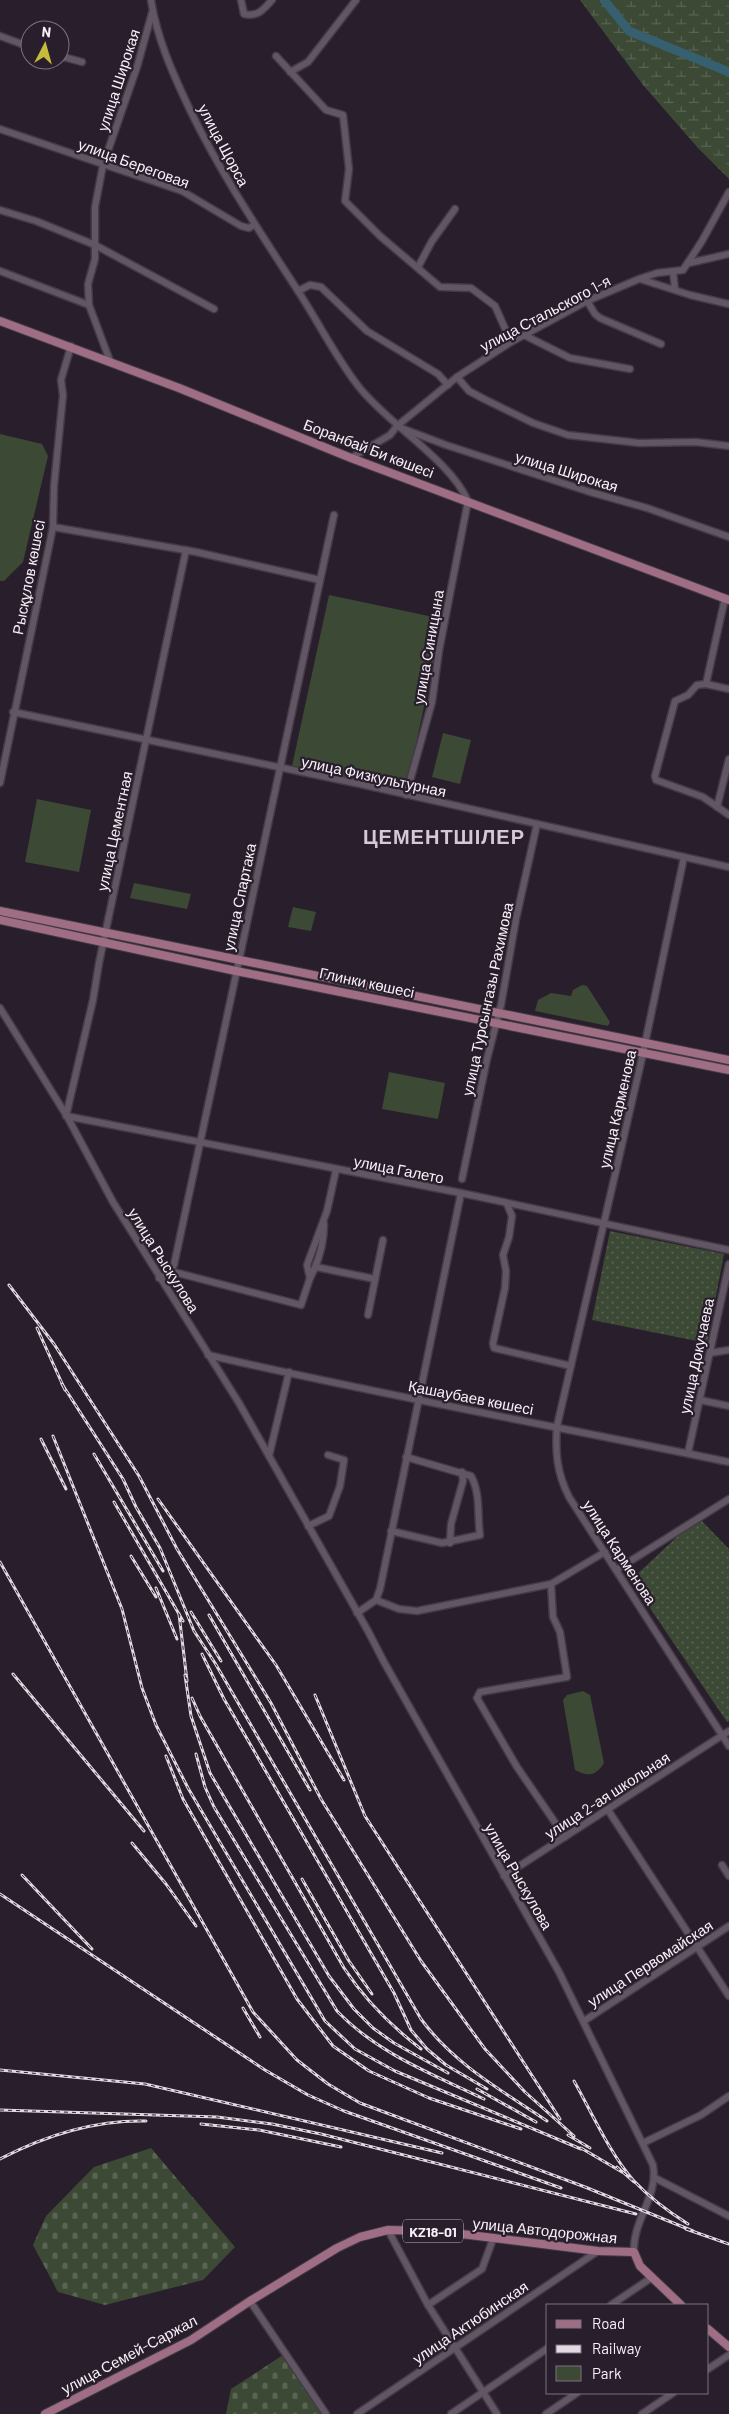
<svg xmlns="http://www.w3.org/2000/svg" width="729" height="2414" font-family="Barlow,sans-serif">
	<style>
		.grass { fill: url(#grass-dots) }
		.wetland { fill: url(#wetland-marsh) }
		.cemetery { fill: url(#cemetery-stones) }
		.park { fill: #3c4935 }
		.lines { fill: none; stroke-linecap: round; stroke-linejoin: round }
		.river { stroke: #365f6f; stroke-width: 9 }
		.minor-casing { stroke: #443b46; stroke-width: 9 }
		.major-casing { stroke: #443b46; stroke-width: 10 }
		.minor { stroke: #625665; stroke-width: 6 }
		.major { stroke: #9f6e85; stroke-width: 8 }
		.rail-casing { stroke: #e2dae3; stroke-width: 3 }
		.rail { stroke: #291e2b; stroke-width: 1; stroke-dasharray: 4; stroke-linecap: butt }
		.labels { text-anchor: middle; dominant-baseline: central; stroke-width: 4.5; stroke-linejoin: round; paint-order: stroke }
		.shield { fill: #291e2b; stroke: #bbb2bc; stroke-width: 1 }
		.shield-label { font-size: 14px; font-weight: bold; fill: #f9f1fa }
		.street-label { font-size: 15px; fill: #f9f1fa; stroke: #291e2b }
		.district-label { font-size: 20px; font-weight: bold; letter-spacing: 1px; fill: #d6c7d9; stroke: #291e2b }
	</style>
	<defs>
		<pattern id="grass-dots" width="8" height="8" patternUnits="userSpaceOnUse" patternTransform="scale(1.25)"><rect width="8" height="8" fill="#3c4935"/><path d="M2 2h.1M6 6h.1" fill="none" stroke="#596453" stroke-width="1.8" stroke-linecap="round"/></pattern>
		<pattern id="wetland-marsh" width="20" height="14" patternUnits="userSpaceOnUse" patternTransform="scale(1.25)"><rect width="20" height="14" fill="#3c4935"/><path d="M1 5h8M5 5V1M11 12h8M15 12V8" fill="none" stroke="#596453"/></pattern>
		<pattern id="cemetery-stones" width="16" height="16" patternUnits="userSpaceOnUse" patternTransform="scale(1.25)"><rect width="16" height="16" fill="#3c4935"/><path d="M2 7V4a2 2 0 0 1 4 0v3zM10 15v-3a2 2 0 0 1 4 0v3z" fill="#596453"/></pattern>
	</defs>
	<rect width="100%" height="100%" fill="#291e2b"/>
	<!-- grass -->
	<g class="grass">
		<path d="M610,1231L724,1254L707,1343L592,1320Z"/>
		<path d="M698,1517L729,1549V1721L727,1722L631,1580Z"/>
	</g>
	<!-- wetland -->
	<path class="wetland" d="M580,0H729V179L698,148L643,85Z"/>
	<!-- cemetery -->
	<g class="cemetery">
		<path d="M151,2148L235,2247L203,2280L105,2305L58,2292L33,2245L46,2216L94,2167Z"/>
		<path d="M286,2353L325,2414H226L231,2389Z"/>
	</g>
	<!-- park -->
	<g class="park">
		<path d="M0,434L42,444L48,456L23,562L4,581H0Z"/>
		<path d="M329,595L443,619L406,790L292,766Z"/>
		<path d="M443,733L471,740L460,784L432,777Z"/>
		<path d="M37,799L91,810L79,872L25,862Z"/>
		<path d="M134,883L191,894L187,909L130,898Z"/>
		<path d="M293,907L316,912L311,931L288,927Z"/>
		<path d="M582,985L587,986L610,1022L608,1026L535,1011L538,1000L551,993L571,996L573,990Z"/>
		<path d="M389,1072L445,1083L438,1119L382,1109Z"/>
		<path d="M583,1691L590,1695L604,1763C596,1776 588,1777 575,1770L563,1700L567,1695Z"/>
	</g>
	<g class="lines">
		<!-- river -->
		<path class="river" d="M604,0L629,31L729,72"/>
		<defs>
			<g id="minor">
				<path d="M151,0C157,39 173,74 190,110C221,174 260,232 298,291C319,323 336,358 359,387C389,425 449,459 468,501L439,651L432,702L406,795"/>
				<path d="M241,0L244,14C258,17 263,10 272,0"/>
				<path d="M0,36L30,47"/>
				<path d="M60,56L82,62"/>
				<path d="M276,56L326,110L343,115L349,169L345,201L380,236L440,287L471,288L495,306L511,342"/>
				<path d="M290,72L308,62L356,0"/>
				<path d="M0,129L182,191L241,226L249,228L254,225"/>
				<path d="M0,210L36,221L95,245L214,309"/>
				<path d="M689,263L729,254"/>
				<path d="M418,267L432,241L455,209"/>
				<path d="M0,271L89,305"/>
				<path d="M673,272L675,289"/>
				<path d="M640,279L690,295L729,304"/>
				<path d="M298,291L310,285L321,287L367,331L438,374L448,385"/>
				<path d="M587,301L595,314L600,318L661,344"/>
				<path d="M524,335L570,358L630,369"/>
				<path d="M110,361L89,305L88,284L95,259V207L103,165L137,67L152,13"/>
				<path d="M457,377L469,391L484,399L533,423L568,435L639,443L696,442L729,446"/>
				<path d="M401,428L446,445L590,492L647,508L729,537"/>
				<path d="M351,458L390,435L397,426L457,377L511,342L587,301L639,279L657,273L683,270L702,241L729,192"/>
				<path d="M53,527L196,552L320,580"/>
				<path d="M186,550L99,963L93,1000L66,1116L461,1193L729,1250"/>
				<path d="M706,684L725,598"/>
				<path d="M729,689L706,684L697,685L688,695L675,701L655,776L656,780L703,797L729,815"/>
				<path d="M13,712L360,784L729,867"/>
				<path d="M0,783L53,527L54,486L63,395L61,380L71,346"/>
				<path d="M717,807L729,759"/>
				<path d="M684,857L642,1058L557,1426C555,1453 557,1473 569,1497L729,1746"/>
				<path d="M0,1008L68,1118L113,1202L239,1403L368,1631L384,1662L559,1972L653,2165C659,2196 632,2221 634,2252"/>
				<path d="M462,1179L487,1059L501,1005L516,919L537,824"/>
				<path d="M507,1204L512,1216L509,1237L503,1255L506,1271L505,1288L493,1343L494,1348L571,1366"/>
				<path d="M316,1267L375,1279"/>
				<path d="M170,1271L301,1305L310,1278L307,1265L327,1211L336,1170"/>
				<path d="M159,1278L170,1271L174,1265L334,515"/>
				<path d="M310,1278C319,1261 324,1243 324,1224"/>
				<path d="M368,1315L383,1240"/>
				<path d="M710,1353L729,1350"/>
				<path d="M208,1355C381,1395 555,1426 729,1462"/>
				<path d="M700,1400L729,1406"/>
				<path d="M688,1453L729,1264"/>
				<path d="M269,1456L289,1372"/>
				<path d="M308,1526L329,1516L340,1486L344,1460L328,1455"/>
				<path d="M391,1531L442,1543L480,1535C477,1516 481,1494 471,1476L406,1457"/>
				<path d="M450,1543L451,1524L463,1481L462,1472"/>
				<path d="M616,1570L729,1499"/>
				<path d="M551,1584L553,1617L560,1632L567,1677L480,1692L477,1698L517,1767L565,1837"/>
				<path d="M376,1600L399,1609L417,1611L551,1584L605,1552"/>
				<path d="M357,1613L376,1600L380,1589L461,1193"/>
				<path d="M608,1810L729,1996"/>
				<path d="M722,1865L729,1876"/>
				<path d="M504,1876L729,1731"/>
				<path d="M584,2021L729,1926"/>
				<path d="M643,2143L701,2115L729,2096"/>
				<path d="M655,2178L729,2216"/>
				<path d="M388,2230L428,2305L497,2414"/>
				<path d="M250,2301L326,2414"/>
				<path d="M428,2305L482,2269L493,2239"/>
				<path d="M611,2305L651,2278"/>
				<path d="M708,2369L729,2355"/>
				<path d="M357,2414L598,2251"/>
				<path d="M451,2414L548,2348"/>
				<path d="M546,2414L577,2393"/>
				<path d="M642,2414L673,2393"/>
			</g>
			<g id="major">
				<path d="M0,321L179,388L351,458L729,600"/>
				<path d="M0,911L729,1060"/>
				<path d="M0,920L236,971L729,1070"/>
				<path d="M708,2329L729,2347"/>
				<path d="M45,2414L191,2340L250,2301L337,2248L360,2237L388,2230L437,2231L598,2251L634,2252L640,2266L681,2305"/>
			</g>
		</defs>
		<!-- minor casing -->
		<use href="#minor" class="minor-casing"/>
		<!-- major casing -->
		<use href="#major" class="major-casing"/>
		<!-- minor -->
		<use href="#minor" class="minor"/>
		<!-- major -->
		<use href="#major" class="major"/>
		<defs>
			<g id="rail">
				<path d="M9,1285L54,1344L139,1476L177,1549L271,1703L321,1799L421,1961L485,2049L525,2092L574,2136"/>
				<path d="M37,1328L65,1390"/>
				<path d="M62,1384L123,1479L136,1507L160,1548L194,1631L215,1663L421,2019C454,2064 501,2090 547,2121"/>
				<path d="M53,1436L122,1609L142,1688L156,1725L188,1788L325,2021L355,2049L395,2071L581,2149"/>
				<path d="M41,1439L66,1489"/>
				<path d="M94,1454L163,1571"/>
				<path d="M158,1499L276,1665L344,1780"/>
				<path d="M114,1502L183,1621"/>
				<path d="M131,1556L156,1597"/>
				<path d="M0,1562L253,2012L297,2060L328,2084L360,2103L585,2187L693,2231"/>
				<path d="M156,1588L177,1639"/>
				<path d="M191,1612L221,1661"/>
				<path d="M179,1614L187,1681"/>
				<path d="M209,1615L310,1790"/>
				<path d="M202,1654L224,1699L394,1993L411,2030L427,2049L446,2065L487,2089"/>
				<path d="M13,1674L144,1831"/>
				<path d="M185,1675L191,1716L210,1773L329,1976L354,2009L373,2028L394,2043L448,2073"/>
				<path d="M315,1695L365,1816L560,2119"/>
				<path d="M192,1698L200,1716L344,1968C365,2000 391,2026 421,2049"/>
				<path d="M196,1754L205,1787L214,1807L337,2011C377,2053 432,2074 484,2099"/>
				<path d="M166,1756L183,1799L297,1999L333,2046L369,2071L429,2098L521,2129"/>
				<path d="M132,1843L166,1884L196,1926"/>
				<path d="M22,1875L92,1949"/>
				<path d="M302,1879L349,1961L372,1994"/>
				<path d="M0,1894L265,2070L308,2095L344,2111L561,2188"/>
				<path d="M243,2008L260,2037"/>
				<path d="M0,2070L145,2084L442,2153"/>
				<path d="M574,2081C592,2113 610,2154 634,2181C649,2197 669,2212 688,2224"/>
				<path d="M477,2089L536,2122"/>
				<path d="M0,2110L217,2117L272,2124L321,2134L636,2214"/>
				<path d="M201,2124L259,2130L341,2147"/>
				<path d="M568,2135L590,2148"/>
				<path d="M581,2148L622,2172"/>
				<path d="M0,2159C46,2135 94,2120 146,2121"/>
				<path d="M617,2167L634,2182"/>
				<path d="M686,2229L729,2244"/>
			</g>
		</defs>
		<!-- rail casing -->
		<use href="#rail" class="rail-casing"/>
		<!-- rail -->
		<use href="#rail" class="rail"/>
	</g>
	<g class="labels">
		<!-- shield labels -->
		<rect class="shield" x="403" y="2219.5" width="60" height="23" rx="4"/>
		<g class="shield-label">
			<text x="433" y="2231">KZ18-01</text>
		</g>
		<!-- street labels -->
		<g class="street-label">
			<text transform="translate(118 80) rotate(-72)">улица Широкая</text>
			<text transform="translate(224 145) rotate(62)">улица Щорса</text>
			<text transform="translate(134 163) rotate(20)">улица Береговая</text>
			<text transform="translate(545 313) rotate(-28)">улица Стальского 1-я</text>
			<text transform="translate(369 448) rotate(21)">Боранбай Би көшесі</text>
			<text transform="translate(567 471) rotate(17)">улица Широкая</text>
			<text transform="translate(28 577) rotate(-79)">Рысқұлов көшесі</text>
			<text transform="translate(428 647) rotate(-80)">улица Синицына</text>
			<text transform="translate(374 776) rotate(12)">улица Физкультурная</text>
			<text transform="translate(114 831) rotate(-78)">улица Цементная</text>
			<text transform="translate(239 897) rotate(-78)">улица Спартака</text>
			<text transform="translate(367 982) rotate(12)">Глинки көшесі</text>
			<text transform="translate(487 999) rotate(-78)">улица Турсынгазы Рахимова</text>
			<text transform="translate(617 1109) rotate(-77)">улица Карменова</text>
			<text transform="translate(399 1169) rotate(11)">улица Галето</text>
			<text transform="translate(164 1260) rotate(58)">улица Рыскулова</text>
			<text transform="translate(696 1356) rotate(-78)">улица Докучаева</text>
			<text transform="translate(471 1397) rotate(11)">Қашаубаев көшесі</text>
			<text transform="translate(620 1552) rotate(57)">улица Карменова</text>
			<text transform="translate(607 1795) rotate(-33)">улица 2-ая школьная</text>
			<text transform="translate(519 1876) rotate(60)">улица Рыскулова</text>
			<text transform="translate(650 1963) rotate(-33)">улица Первомайская</text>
			<text transform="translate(545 2230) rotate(6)">улица Автодорожная</text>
			<text transform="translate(470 2322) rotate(-34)">улица Актюбинская</text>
			<text transform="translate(129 2354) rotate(-28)">улица Семей-Саржал</text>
		</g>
		<!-- district labels -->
		<g class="district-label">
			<text x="444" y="836">ЦЕМЕНТШІЛЕР</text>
		</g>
	</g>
	<!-- legend -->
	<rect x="546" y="2304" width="162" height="90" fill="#291e2b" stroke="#7c727e"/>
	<rect x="556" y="2320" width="25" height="8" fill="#9f6e85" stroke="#7c727e"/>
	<text x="592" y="2329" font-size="15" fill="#f9f1fa">Road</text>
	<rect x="556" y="2345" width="25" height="8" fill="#e2dae3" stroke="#7c727e"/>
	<text x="592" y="2354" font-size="15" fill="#f9f1fa">Railway</text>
	<rect x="556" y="2366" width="25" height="15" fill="#3c4935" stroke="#7c727e"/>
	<text x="592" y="2379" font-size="15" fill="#f9f1fa">Park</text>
	<!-- north arrow -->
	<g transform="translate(45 45) rotate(6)"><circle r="24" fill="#291e2b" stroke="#7c727e"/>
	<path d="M0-4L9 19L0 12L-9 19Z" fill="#c5bc3d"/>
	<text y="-8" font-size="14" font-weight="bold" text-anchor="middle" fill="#f9f1fa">N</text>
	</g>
</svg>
